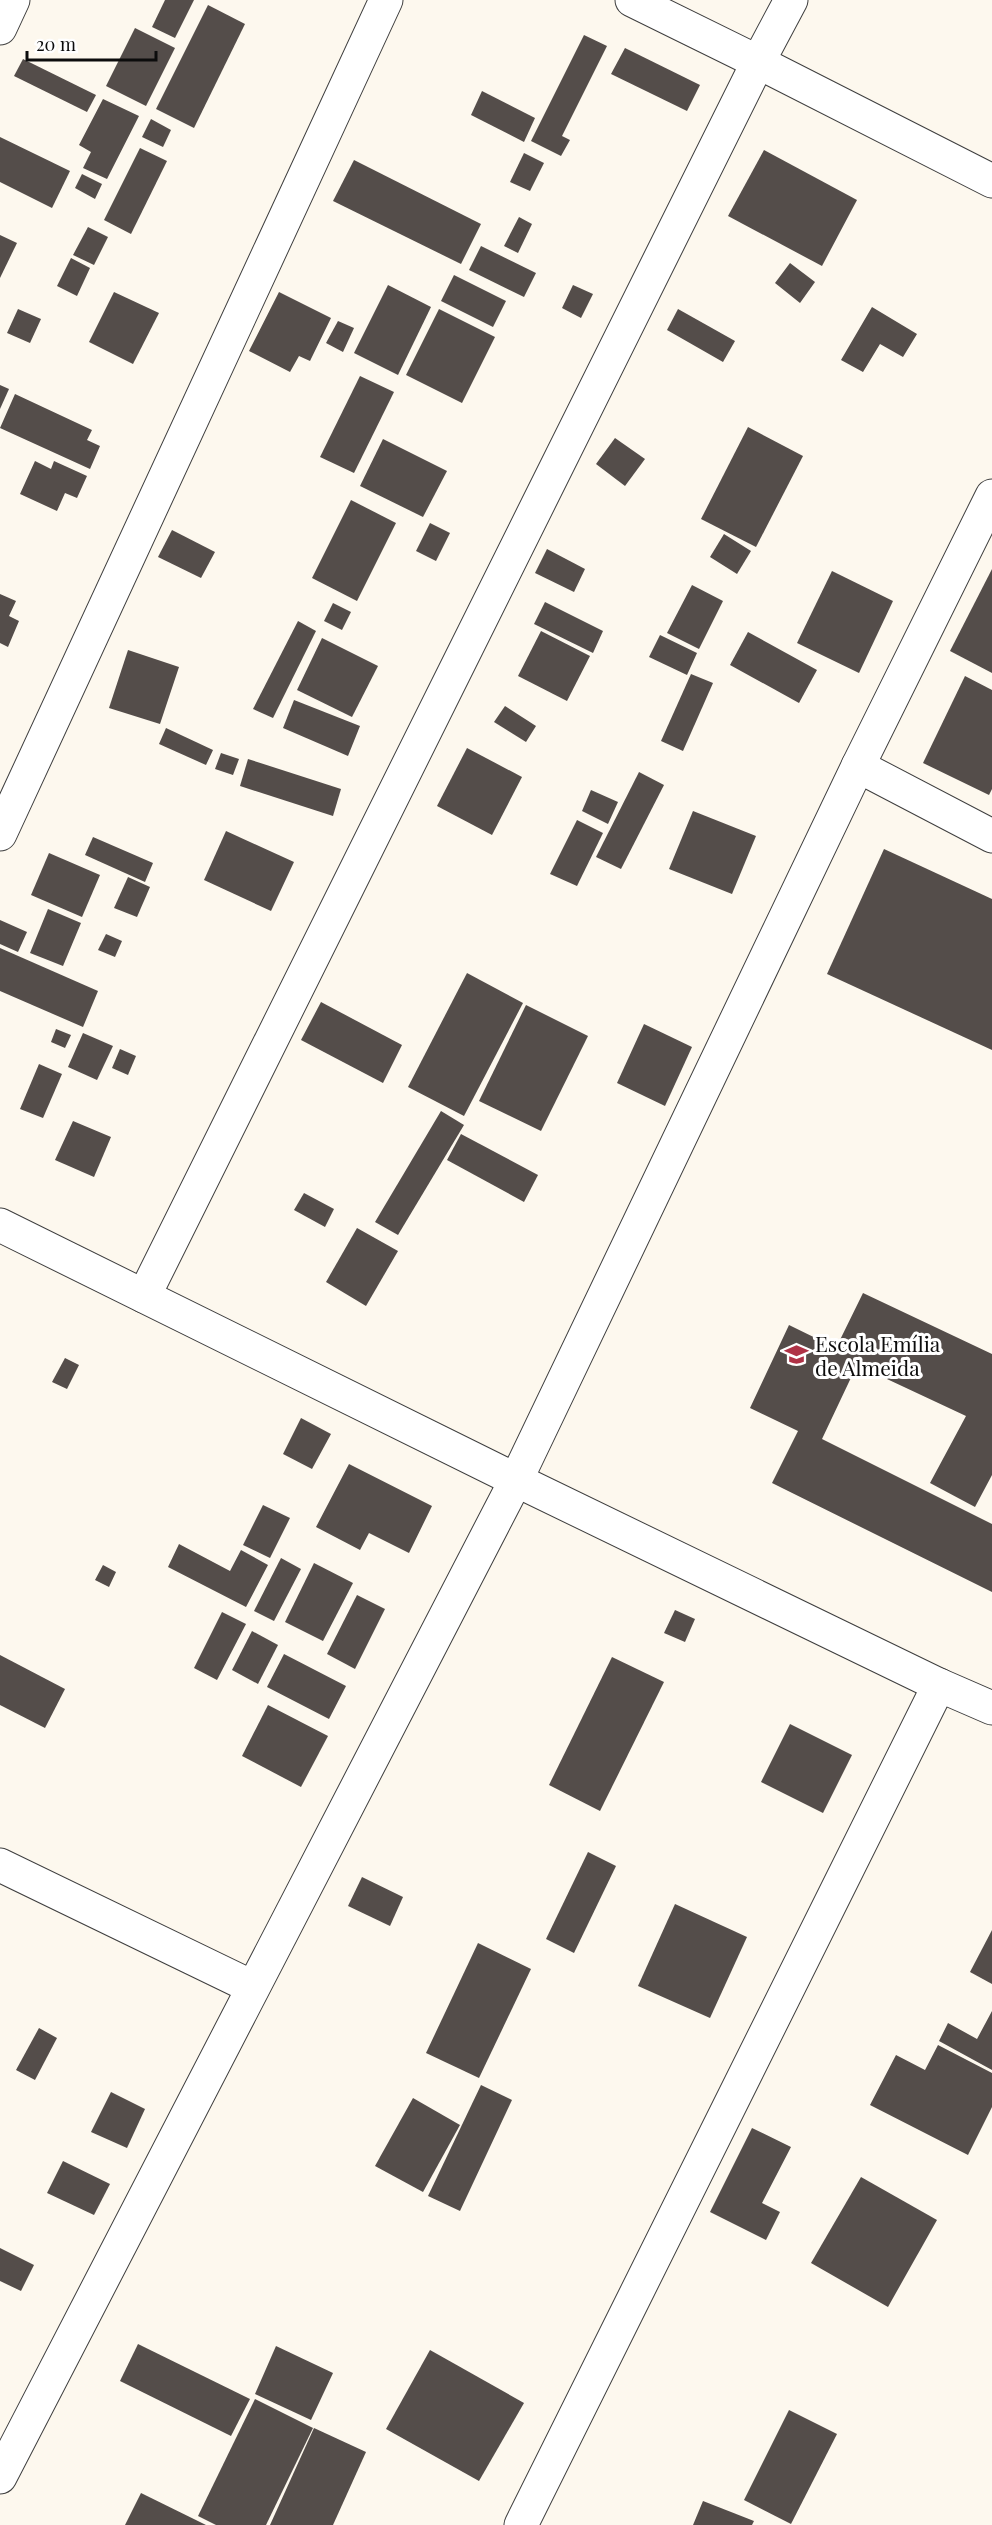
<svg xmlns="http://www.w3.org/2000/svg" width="992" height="2525" font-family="'Playfair Display',serif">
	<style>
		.building { fill: #544d4a }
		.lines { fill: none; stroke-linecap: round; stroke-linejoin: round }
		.street-casing { stroke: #3f3f3f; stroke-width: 35 }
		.street { stroke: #fff; stroke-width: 33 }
		.labels { text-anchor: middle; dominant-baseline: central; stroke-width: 6; stroke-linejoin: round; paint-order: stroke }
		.poi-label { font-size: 21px; fill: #0c0c0c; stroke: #fff; text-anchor: start }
	</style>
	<rect width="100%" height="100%" fill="#fdf8ee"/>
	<!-- building -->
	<g class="building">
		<path d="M165,0H194L175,38L152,27Z"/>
		<path d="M208,5L245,24L194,128L156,109Z"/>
		<path d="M135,28L175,48L146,106L106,86Z"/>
		<path d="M584,35L607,46L562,136L570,140L561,156L531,141Z"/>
		<path d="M625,48L700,85L687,111L611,74Z"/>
		<path d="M23,59L96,95L87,112L14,76Z"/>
		<path d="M482,91L535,118L524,142L471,115Z"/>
		<path d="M103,99L139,116L107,179L83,168L91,152L79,145Z"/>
		<path d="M151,119L171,130L163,147L142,137Z"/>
		<path d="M0,137L70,171L52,208L0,182Z"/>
		<path d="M140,148L167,161L131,234L104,220Z"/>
		<path d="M764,150L857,200L822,266L728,216Z"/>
		<path d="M524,153L544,163L530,191L510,182Z"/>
		<path d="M354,160L481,224L461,264L333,201Z"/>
		<path d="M82,174L102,184L95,199L75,188Z"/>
		<path d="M519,217L532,224L518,253L504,246Z"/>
		<path d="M88,227L108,237L94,265L73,255Z"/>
		<path d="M0,235L17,243L0,278Z"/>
		<path d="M481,246L536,273L524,297L469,270Z"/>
		<path d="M71,258L90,268L77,296L57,286Z"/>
		<path d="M790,263L815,282L800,303L775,283Z"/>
		<path d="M454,275L506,301L493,327L441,301Z"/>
		<path d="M388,285L431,307L398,375L354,353Z"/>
		<path d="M573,285L593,294L581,318L562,308Z"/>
		<path d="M114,292L159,313L133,364L89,342Z"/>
		<path d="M279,292L331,318L310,361L299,356L290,372L249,351Z"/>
		<path d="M872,307L917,334L903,357L880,344L863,372L841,360Z"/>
		<path d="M18,309L41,319L30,343L7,333Z"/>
		<path d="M439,309L495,337L462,403L406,375Z"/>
		<path d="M678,309L735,341L723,362L667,330Z"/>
		<path d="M338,321L354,328L343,352L326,343Z"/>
		<path d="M360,376L394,392L354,473L320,457Z"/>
		<path d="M0,385L9,389L0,409Z"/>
		<path d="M15,394L92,430L87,440L100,446L90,469L0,428Z"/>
		<path d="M748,427L803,456L756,547L701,519Z"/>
		<path d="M615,438L645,459L625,486L596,464Z"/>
		<path d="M383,439L447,471L423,517L360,486Z"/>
		<path d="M35,461L51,469L54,461L87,476L77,498L65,493L57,511L20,494Z"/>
		<path d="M351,500L396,523L357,601L312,578Z"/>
		<path d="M430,523L450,533L436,561L416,551Z"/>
		<path d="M172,530L215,552L201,578L158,557Z"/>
		<path d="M724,534L751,551L737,574L710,557Z"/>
		<path d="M547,549L585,569L574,592L535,573Z"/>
		<path d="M992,569V673L950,651Z"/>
		<path d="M832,571L893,601L859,673L797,643Z"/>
		<path d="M692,585L723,601L699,649L667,633Z"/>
		<path d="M0,594L16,601L9,616L19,621L8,647L0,643Z"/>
		<path d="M545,602L603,631L593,653L534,624Z"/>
		<path d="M333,603L351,612L342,630L324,621Z"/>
		<path d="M298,621L316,631L273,718L253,709Z"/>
		<path d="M541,631L590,656L567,701L518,676Z"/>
		<path d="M748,632L817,670L799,703L730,665Z"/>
		<path d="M660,635L697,653L687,675L649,657Z"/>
		<path d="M322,638L378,666L352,717L297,690Z"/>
		<path d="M128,650L179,667L160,724L109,708Z"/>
		<path d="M691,674L713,683L683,751L661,741Z"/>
		<path d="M965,676L992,690V789L989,795L923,763Z"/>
		<path d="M294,700L360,726L348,756L283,728Z"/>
		<path d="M505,706L536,726L526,742L494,722Z"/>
		<path d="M166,728L213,750L206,765L159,744Z"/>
		<path d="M467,748L522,777L492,835L437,806Z"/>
		<path d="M221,753L239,759L233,775L215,769Z"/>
		<path d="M248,759L341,789L333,816L240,786Z"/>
		<path d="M639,772L664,785L621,869L596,857Z"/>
		<path d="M591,790L618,802L608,824L582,811Z"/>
		<path d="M693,811L756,836L732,894L669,869Z"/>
		<path d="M577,820L603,833L577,886L550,874Z"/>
		<path d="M226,831L294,862L271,911L204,880Z"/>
		<path d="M93,837L153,863L145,882L85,855Z"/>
		<path d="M884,849L992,899V1050L827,974Z"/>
		<path d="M49,853L100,875L82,917L31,895Z"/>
		<path d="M128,877L150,887L137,917L114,908Z"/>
		<path d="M48,909L81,923L63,966L30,953Z"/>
		<path d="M0,920L27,932L18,952L0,944Z"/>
		<path d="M106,934L122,941L115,957L98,950Z"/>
		<path d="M0,948L98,991L83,1027L0,991Z"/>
		<path d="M467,973L523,1003L464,1116L408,1087Z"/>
		<path d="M321,1002L402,1045L383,1083L301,1040Z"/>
		<path d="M526,1005L588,1036L541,1131L479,1101Z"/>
		<path d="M644,1024L692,1047L665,1106L617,1083Z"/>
		<path d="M56,1029L71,1035L65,1048L51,1042Z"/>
		<path d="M83,1033L113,1046L97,1080L68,1067Z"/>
		<path d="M120,1049L136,1056L128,1075L112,1068Z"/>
		<path d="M39,1064L62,1074L43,1118L20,1109Z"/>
		<path d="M441,1111L464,1125L398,1235L375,1222Z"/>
		<path d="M73,1121L111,1137L94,1177L55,1160Z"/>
		<path d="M461,1134L538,1175L524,1202L447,1160Z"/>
		<path d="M304,1193L334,1209L325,1227L294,1210Z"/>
		<path d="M357,1228L398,1251L366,1306L326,1282Z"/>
		<path d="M863,1293L992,1354V1475L975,1507L930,1483L966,1416L857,1365L822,1439L992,1524V1592L772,1483L798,1431L750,1408L789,1325L836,1348Z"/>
		<path d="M65,1358L79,1365L67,1389L52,1382Z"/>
		<path d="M301,1418L331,1434L312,1469L283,1454Z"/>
		<path d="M349,1464L432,1506L409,1553L369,1533L360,1550L316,1527Z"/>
		<path d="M263,1505L290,1518L270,1558L243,1545Z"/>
		<path d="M179,1544L230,1571L241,1550L268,1565L246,1607L168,1567Z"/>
		<path d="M281,1558L301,1569L274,1621L254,1611Z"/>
		<path d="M314,1563L353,1583L323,1641L285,1622Z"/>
		<path d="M103,1565L116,1572L109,1587L95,1580Z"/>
		<path d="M357,1595L385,1609L355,1669L327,1654Z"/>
		<path d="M675,1610L695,1619L685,1642L664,1633Z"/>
		<path d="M222,1612L246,1624L217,1680L194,1668Z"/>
		<path d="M252,1631L278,1645L258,1684L232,1670Z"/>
		<path d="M284,1654L346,1686L329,1719L267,1687Z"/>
		<path d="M0,1655L65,1689L45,1728L0,1705Z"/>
		<path d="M612,1657L664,1682L600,1811L549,1785Z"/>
		<path d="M268,1705L328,1736L301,1787L242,1756Z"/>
		<path d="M790,1724L852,1755L823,1813L761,1782Z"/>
		<path d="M588,1852L616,1866L574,1953L546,1939Z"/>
		<path d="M362,1877L403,1897L390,1926L348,1906Z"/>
		<path d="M675,1904L747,1937L710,2018L638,1986Z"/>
		<path d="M992,1930V1984L970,1972Z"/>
		<path d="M478,1943L531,1969L479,2078L426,2053Z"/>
		<path d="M992,2011V2070L939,2041L948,2023L977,2039Z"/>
		<path d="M39,2028L57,2038L35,2080L16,2070Z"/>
		<path d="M938,2045L992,2073V2107L968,2155L870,2105L896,2055L925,2070Z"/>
		<path d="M481,2085L512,2100L460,2211L428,2196Z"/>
		<path d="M111,2092L145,2109L127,2148L91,2132Z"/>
		<path d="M413,2098L460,2125L423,2192L375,2166Z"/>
		<path d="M752,2128L791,2147L762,2203L780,2212L766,2240L710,2212Z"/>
		<path d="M63,2161L110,2184L94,2215L47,2193Z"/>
		<path d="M861,2177L937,2220L888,2307L811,2263Z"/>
		<path d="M0,2248L34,2265L21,2291L0,2281Z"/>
		<path d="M138,2344L250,2399L231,2436L120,2381Z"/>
		<path d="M276,2346L333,2373L311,2420L255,2394Z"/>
		<path d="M430,2350L524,2403L479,2481L386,2429Z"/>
		<path d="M255,2399L313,2428L266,2525H216L198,2516Z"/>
		<path d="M789,2410L837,2434L791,2524L744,2500Z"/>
		<path d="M314,2428L366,2452L333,2525H270Z"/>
		<path d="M141,2493L206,2525H125Z"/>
		<path d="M703,2501L754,2521L752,2525H693Z"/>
	</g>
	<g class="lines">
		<defs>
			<g id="street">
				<path d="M632,0L758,62L992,181"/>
				<path d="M0,28L13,0"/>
				<path d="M858,766L992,836"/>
				<path d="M0,834L386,0"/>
				<path d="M0,1225L516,1480L939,1685L992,1708"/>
				<path d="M144,1296L758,62L791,0"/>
				<path d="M0,1865L252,1987"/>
				<path d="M0,2477L516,1480L858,766L992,496"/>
				<path d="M521,2525L939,1685"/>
			</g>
		</defs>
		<!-- street casing -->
		<use href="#street" class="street-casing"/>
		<!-- street -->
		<use href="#street" class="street"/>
	</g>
	<!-- icons -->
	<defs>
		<symbol id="school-bare" viewBox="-9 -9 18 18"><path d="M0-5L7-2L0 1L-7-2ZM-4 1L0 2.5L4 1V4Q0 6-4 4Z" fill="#af3246" stroke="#fff" stroke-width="2.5" paint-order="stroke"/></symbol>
	</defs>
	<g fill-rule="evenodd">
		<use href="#school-bare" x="780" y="1338" width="33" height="33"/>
	</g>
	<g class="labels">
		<!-- poi labels -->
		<g class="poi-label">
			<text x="815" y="1343">Escola Emília<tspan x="815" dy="24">de Almeida</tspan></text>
		</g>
	</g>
	<!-- scale -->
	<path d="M27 51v9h129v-9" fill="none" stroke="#0c0c0c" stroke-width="3"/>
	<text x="36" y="51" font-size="18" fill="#0c0c0c" stroke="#ffffff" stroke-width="4.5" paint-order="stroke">20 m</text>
</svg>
